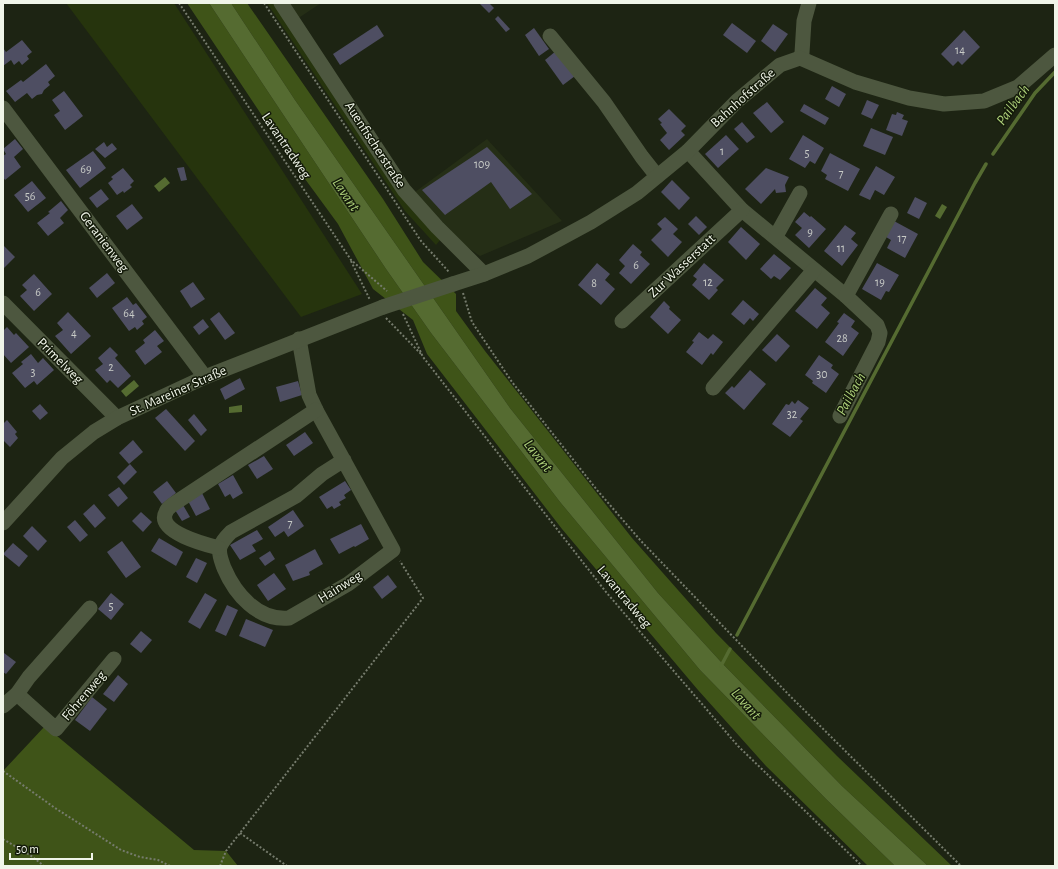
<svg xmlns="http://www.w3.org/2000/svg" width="1058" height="869" font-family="'Alegreya Sans',sans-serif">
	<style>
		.built { fill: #252e16 }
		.green { fill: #26340d }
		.forest { fill: #3f5418 }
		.water { fill: #556b31 }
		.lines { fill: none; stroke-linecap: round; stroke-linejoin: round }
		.stream { stroke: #556b31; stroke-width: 3.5 }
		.building { fill: #4e4e62 }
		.path { stroke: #767c6d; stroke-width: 2; stroke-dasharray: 2 2; stroke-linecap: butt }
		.minor { stroke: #4d573f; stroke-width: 15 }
		.minor-bridge { stroke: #4d573f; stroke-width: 15 }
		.labels { text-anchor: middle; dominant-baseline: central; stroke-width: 3; stroke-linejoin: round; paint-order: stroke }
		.number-label { font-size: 12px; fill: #c8cbc7 }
		.street-label { font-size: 14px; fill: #f0f5e9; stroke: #141b0a }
		.water-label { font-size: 15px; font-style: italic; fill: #acce79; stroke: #141b0a }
	</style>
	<rect width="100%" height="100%" fill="#1d2413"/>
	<!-- built -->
	<g class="built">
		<path d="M287,3H321L297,19Z"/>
		<path d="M487,139L562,221L480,256L464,245L415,192Z"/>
	</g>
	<!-- green -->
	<g class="green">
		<path d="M66,3H174L362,294L301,317Z"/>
		<path d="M267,3H275L411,209L440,240L436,245L405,211Z"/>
	</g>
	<!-- forest -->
	<g class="forest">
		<path d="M187,3H209L386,269L431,333L560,502L700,670L826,799L895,866H868L766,766L698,690L562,529L427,354L413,320L373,289L338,224L297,168Z"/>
		<path d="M231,3H247L383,199L423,262L456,294V311L485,351L632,538L716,633L837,756L952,866H928L842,786L722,663L658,593L510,408L295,100Z"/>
		<path d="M45,726L194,850L226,851L238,866H3V771Z"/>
	</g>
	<!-- water -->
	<g class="water">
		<path d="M209,3H231L295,100L510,408L658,593L722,663L842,786L928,866H895L826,799L700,670L560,502L431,333L386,269Z"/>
		<path d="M165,177L170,183L159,192L154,186Z"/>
		<path d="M942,204L947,207L940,219L935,216Z"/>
		<path d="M134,380L139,386L126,397L121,391Z"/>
		<path d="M242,405V412L229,413V407Z"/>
	</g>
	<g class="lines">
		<!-- stream -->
		<g class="stream">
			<path d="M993,154L1035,93L1055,72"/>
			<path d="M737,635L975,183L986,164"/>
			<path d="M721,666L730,649"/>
		</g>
	</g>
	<!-- building -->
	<g class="building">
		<path d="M479,3H489L494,8L489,13Z"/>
		<path d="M498,16L510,29L506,32L495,19Z"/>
		<path d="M732,23L756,41L747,53L723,35Z"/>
		<path d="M773,24L788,34L775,52L761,41Z"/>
		<path d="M377,25L384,36L340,65L333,54Z"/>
		<path d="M534,28L549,49L539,56L525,35Z"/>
		<path d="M964,30L980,47L962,65L958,61L953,66L941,54Z"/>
		<path d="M22,40L32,52L27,56L29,59L22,65L19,61L14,65L11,60L3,66V48L6,52Z"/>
		<path d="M556,51L575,76L563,85L545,60Z"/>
		<path d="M46,64L55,76L48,82L50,85L44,90L42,94L37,95L32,99L27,93L15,102L6,91L21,80L23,82Z"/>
		<path d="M832,86L846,94L839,107L825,99Z"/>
		<path d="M64,91L83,116L65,130L54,115L60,111L52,100Z"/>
		<path d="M867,100L879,105L872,119L861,114Z"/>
		<path d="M767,102L784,122L771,133L753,113Z"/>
		<path d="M804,104L829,118L825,125L800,111Z"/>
		<path d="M669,109L686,126L681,131L685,135L669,150L660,140L667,133L660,124L662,123L658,119Z"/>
		<path d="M897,112L904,115L902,119L908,121L902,136L886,130L892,114L896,115Z"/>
		<path d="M742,122L755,137L747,143L734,129Z"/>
		<path d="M871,128L893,137L885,155L863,146Z"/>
		<path d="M726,135L739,149L718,168L705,154Z"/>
		<path d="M803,135L824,148L815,164L810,161L805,168L789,159Z"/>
		<path d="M15,139L23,149L14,157L21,167L5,180L3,177V156L6,154L3,149Z"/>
		<path d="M104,142L107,147L112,143L117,149L105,158L95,149Z"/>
		<path d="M487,147L532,194L510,209L491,182L445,215L422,190Z"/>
		<path d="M93,151L106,168L80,188L66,170Z"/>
		<path d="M830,153L860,169L848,191L825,179L827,175L821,171Z"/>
		<path d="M876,166L895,177L884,195L875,190L870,200L859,195Z"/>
		<path d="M184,167L187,180L181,181L177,168Z"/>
		<path d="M123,168L134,181L130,185L132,187L124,193L123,191L117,195L108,183L113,179L111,177Z"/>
		<path d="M766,168L789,177L785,185L786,192L776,193L775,189L761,204L745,189Z"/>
		<path d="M672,180L690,198L679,210L661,192Z"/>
		<path d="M32,181L46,198L28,212L14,195Z"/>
		<path d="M101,189L109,199L97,208L89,198Z"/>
		<path d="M915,197L927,203L919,219L907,213Z"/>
		<path d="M61,201L68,210L60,218L64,223L48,236L37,223L50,213L48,212Z"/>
		<path d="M132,204L143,218L127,230L116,216Z"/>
		<path d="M804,212L810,217L811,216L826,229L809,248L795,235L802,228L795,222Z"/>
		<path d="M696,216L707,227L699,235L688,224Z"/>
		<path d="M665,217L678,229L673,234L682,242L668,257L651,240L662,229L657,224Z"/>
		<path d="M894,221L918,234L905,258L887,248L891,240L886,237Z"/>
		<path d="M845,225L856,233L851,239L858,245L842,266L824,251Z"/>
		<path d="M741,227L760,244L746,260L728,242Z"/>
		<path d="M633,244L642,252L640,255L650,264L631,284L619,273L625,266L619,260Z"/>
		<path d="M3,245L15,257L3,269Z"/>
		<path d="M774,254L791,268L780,280L774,276L771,279L760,269Z"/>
		<path d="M597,263L610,274L605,280L615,289L601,305L578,285Z"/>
		<path d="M704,263L724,280L716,288L718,290L709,300L692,285L697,279L693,276Z"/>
		<path d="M877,263L899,275L889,292L886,291L881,300L862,289Z"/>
		<path d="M107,273L115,283L97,298L89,288Z"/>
		<path d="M34,274L52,294L34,311L20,296L27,290L22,285Z"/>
		<path d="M193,282L205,299L191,308L180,291Z"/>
		<path d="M815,288L827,298L821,305L830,313L817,329L795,311Z"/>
		<path d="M127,297L133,305L136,303L147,317L142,321L144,324L137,330L135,327L129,331L112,308Z"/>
		<path d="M743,300L759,314L753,321L750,318L744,325L731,314Z"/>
		<path d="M664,301L670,307L669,309L681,320L668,334L650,317Z"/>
		<path d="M68,312L91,336L71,354L55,336L63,330L57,323Z"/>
		<path d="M219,312L235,333L225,340L210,319Z"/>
		<path d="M844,313L855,321L851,327L859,333L843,356L825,342L839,323L837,322Z"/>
		<path d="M203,319L209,327L199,335L193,327Z"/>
		<path d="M7,327L14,335L16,333L29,347L11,363L3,354V331Z"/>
		<path d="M155,330L164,341L157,346L162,352L145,365L135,351L145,343L143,340Z"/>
		<path d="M699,332L708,339L713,334L723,342L713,355L711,353L702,365L686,352L694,342L692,341Z"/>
		<path d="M777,334L790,346L776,362L762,350Z"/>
		<path d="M110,347L118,355L115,358L131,376L118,388L110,380L107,383L95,370L103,364L98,358Z"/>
		<path d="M31,354L38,363L43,358L54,370L37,385L34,381L25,388L12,373L23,364L21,362Z"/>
		<path d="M819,355L833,365L831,368L839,374L826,393L812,383L813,381L805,375Z"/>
		<path d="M750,370L766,384L744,410L725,393L732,386L734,388Z"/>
		<path d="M240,378L245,389L225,400L220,389Z"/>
		<path d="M298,381L302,395L280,402L276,387Z"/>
		<path d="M798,400L809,408L800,419L803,421L790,437L772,424L786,404L789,405L792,401L795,404Z"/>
		<path d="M40,404L48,413L40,420L32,411Z"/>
		<path d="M166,409L195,441L185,451L155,418Z"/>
		<path d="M194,414L207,430L201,436L188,420Z"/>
		<path d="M7,420L17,432L15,434L18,438L10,447L3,440V424Z"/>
		<path d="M305,432L313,443L294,456L286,445Z"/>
		<path d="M133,440L143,452L129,464L119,453Z"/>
		<path d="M264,456L273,469L257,479L248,465Z"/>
		<path d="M130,464L137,472L124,485L117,477Z"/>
		<path d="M233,475L243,493L233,499L230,494L225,497L218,484Z"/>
		<path d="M167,481L176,493L162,504L153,492Z"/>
		<path d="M345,481L351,490L344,495L346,498L339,502L341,505L334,509L332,506L327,509L319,497Z"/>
		<path d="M119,487L128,498L118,507L108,495Z"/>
		<path d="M202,493L210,509L196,516L188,501Z"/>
		<path d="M94,504L106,518L95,528L83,514Z"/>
		<path d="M183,505L190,517L182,521L175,510Z"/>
		<path d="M293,510L304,526L288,537L284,531L275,537L268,527Z"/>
		<path d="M141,512L152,522L143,532L132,521Z"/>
		<path d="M75,520L88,535L80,542L67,527Z"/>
		<path d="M361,524L369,539L355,547L354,546L339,554L330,539Z"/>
		<path d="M32,526L47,541L38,551L23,536Z"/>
		<path d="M257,530L263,539L252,545L256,551L240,560L230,545Z"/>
		<path d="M159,538L183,552L176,566L151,551Z"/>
		<path d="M122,541L141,567L126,578L107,552Z"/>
		<path d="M13,543L28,556L19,567L3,554Z"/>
		<path d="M315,549L323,564L309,572L310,575L293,581L285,565Z"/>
		<path d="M270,551L275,559L265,566L259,558Z"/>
		<path d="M196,558L207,563L197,583L186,577Z"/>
		<path d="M274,573L286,589L268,601L257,585Z"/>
		<path d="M388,575L397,587L382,599L373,587Z"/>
		<path d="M111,593L124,604L111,620L98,609Z"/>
		<path d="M205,593L217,600L200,629L188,622Z"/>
		<path d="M227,605L238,610L226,636L215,631Z"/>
		<path d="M246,619L273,630L265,647L239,636Z"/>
		<path d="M141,631L152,640L141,653L130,644Z"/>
		<path d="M4,653L16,662L6,674L3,672Z"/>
		<path d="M118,675L128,684L114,702L103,694Z"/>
		<path d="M92,697L107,709L90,731L75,720Z"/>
	</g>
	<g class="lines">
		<!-- path -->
		<g class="path">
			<path d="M179,3L351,260L387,291"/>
			<path d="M264,3L421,241L449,272"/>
			<path d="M351,261L370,300"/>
			<path d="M463,293L472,322L512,382L597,490L641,541L791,697L961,866"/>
			<path d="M403,314L423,357L606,592L738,746L862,866"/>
			<path d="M386,318L421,354"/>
			<path d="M3,771L55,808L121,850L140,857L158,860L170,866"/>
			<path d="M240,833L287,866"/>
			<path d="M3,839L30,855L44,866"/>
			<path d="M220,866L226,851L423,598L400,561"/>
		</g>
		<!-- minor -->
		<g class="minor">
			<path d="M281,3L404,190L437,227L484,274"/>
			<path d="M550,36L604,102L642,157L657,176"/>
			<path d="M800,58L802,53L804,21L809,3"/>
			<path d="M3,108L205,377"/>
			<path d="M688,151L742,210L846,296L877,325L880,333L878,342L840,416"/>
			<path d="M776,236L800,193"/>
			<path d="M453,284L484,274L528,256L591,222L637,193L688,151L737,101L780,65L800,58L855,82L909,98L944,104L984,101L1018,87L1055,55"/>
			<path d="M846,296L891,214"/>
			<path d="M3,303L117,418"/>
			<path d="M622,321L742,210"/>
			<path d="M299,339L309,395L316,410L393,550L348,584L289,618C258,621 235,594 224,568C222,562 218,554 220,547C222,541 226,537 231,532L296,496L322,474L344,460"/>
			<path d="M713,388L814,270"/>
			<path d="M3,523L62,458L94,432L117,418L205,377L383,307"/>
			<path d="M219,548C207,545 155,532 166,512C167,509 170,507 172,505L316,410"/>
			<path d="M17,694L56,729L114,659"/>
			<path d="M3,706L17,694L29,677L90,608"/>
		</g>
		<!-- minor-bridge -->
		<path class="minor-bridge" d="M383,307L453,284"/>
	</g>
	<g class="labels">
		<!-- number labels -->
		<g class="number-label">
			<text x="960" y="50">14</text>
			<text x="722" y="151">1</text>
			<text x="807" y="153">5</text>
			<text x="482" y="164">109</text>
			<text x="86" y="169">69</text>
			<text x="841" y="173">7</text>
			<text x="30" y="196">56</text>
			<text x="810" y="232">9</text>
			<text x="902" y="238">17</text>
			<text x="841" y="248">11</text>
			<text x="636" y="265">6</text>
			<text x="708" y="282">12</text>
			<text x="880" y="282">19</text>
			<text x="594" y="283">8</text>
			<text x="38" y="292">6</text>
			<text x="129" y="313">64</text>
			<text x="74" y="333">4</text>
			<text x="842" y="338">28</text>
			<text x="111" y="367">2</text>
			<text x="33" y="372">3</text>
			<text x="822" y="374">30</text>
			<text x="792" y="414">32</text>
			<text x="290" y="523">7</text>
			<text x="111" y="606">5</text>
		</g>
		<!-- street labels -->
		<g class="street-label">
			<text transform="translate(743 98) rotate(-42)">Bahnhofstraße</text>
			<text transform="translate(375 145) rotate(57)">Auenfischerstraße</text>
			<text transform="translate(286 146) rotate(56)">Lavantradweg</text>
			<text transform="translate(104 242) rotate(53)">Geranienweg</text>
			<text transform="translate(682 266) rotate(-43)">Zur Wasserstatt</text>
			<text transform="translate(60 361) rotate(45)">Primelweg</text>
			<text transform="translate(178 391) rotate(-24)">St. Mareiner Straße</text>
			<text transform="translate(340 587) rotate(-32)">Hainweg</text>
			<text transform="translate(624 597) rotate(50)">Lavantradweg</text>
			<text transform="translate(84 696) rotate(-50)">Föhrenweg</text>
		</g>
		<!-- water labels -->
		<g class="water-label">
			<text transform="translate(1013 105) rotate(-54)">Pailbach</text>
			<text transform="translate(346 195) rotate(56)">Lavant</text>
			<text transform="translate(851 394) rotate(-62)">Pailbach</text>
			<text transform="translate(538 456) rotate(52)">Lavant</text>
			<text transform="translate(746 704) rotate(48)">Lavant</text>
		</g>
	</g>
	<!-- border -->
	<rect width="1058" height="869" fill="none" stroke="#f0f5e9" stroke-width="8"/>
	<!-- scale -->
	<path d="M10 853v6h82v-6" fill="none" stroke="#f0f5e9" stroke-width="2"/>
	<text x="16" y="853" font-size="12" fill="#f0f5e9" stroke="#141b0a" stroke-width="3" paint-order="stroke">50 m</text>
</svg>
